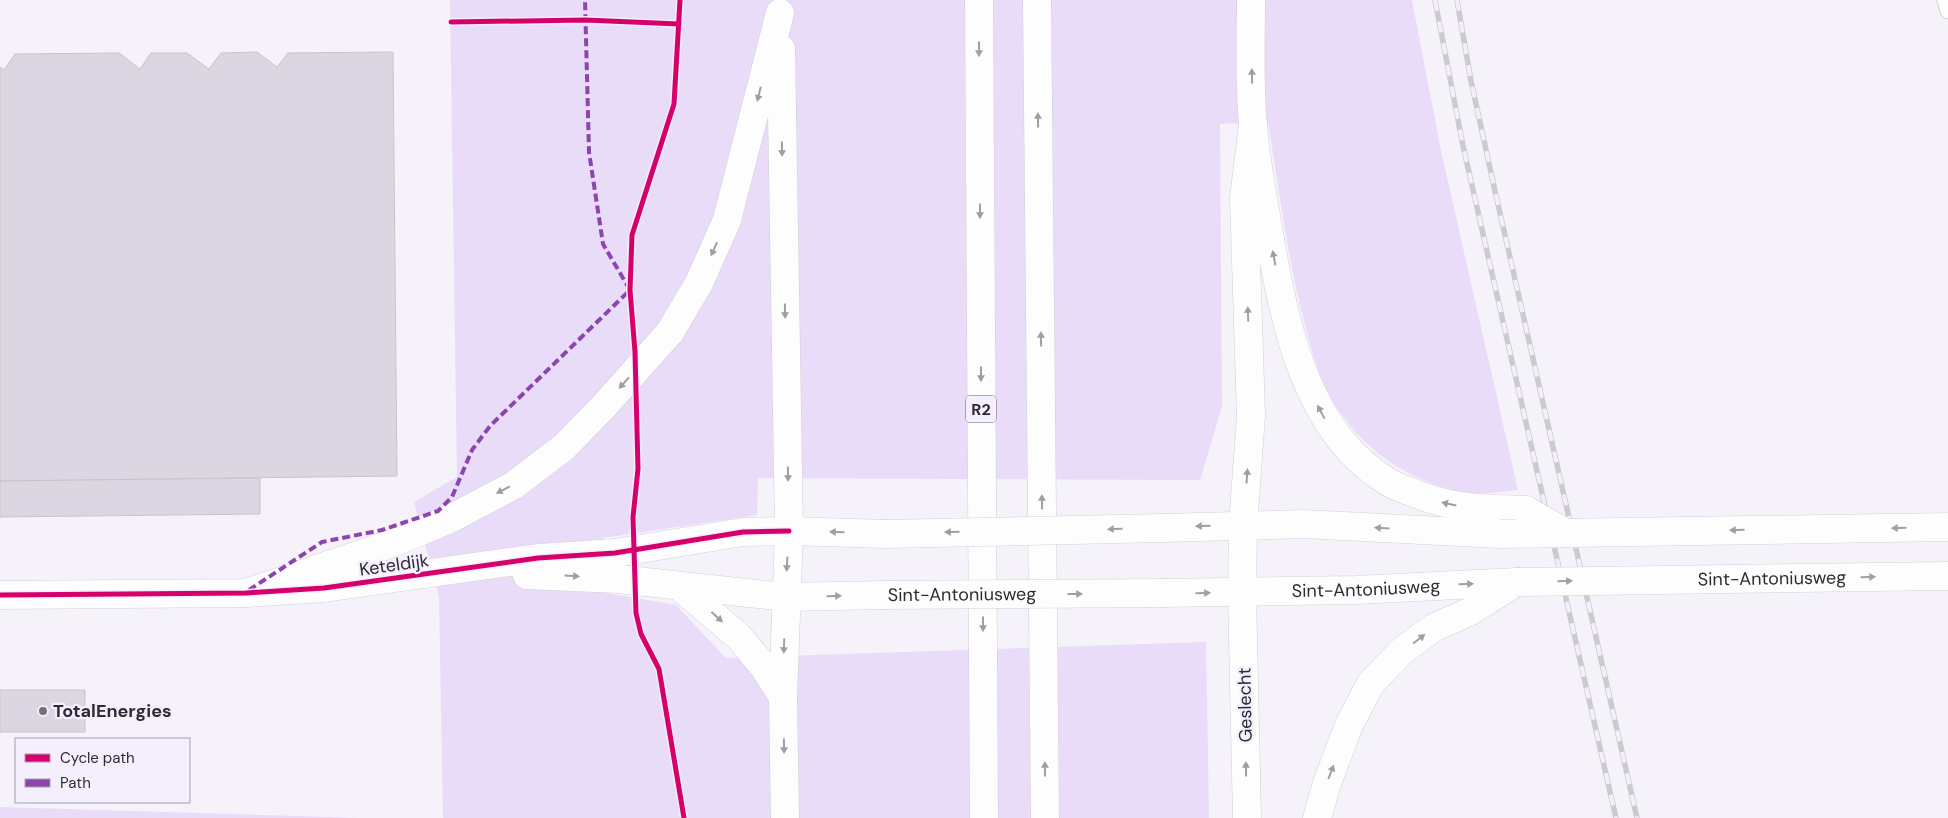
<svg xmlns="http://www.w3.org/2000/svg" width="1948" height="818" font-family="'DM Sans',sans-serif">
	<style>
		.green { fill: #e8dcf9 }
		.building { fill: #dcd6e3; stroke: #c7c4cb }
		.lines { fill: none; stroke-linecap: round; stroke-linejoin: round }
		.lane-casing { stroke: #d2cfd7; stroke-width: 17 }
		.street-casing { stroke: #d2cfd7; stroke-width: 29 }
		.secondary-casing { stroke: #d2cfd7; stroke-width: 29 }
		.primary-casing { stroke: #d2cfd7; stroke-width: 29 }
		.highway-casing { stroke: #d2cfd7; stroke-width: 29 }
		.lane { stroke: #fefdfe; stroke-width: 15 }
		.street { stroke: #fefdfe; stroke-width: 28 }
		.secondary { stroke: #fefdfe; stroke-width: 28 }
		.primary { stroke: #fefdfe; stroke-width: 28 }
		.highway { stroke: #fefdfe; stroke-width: 28 }
		.rail-casing { stroke: #cbcacd; stroke-width: 5.5 }
		.rail { stroke: #f4eefd; stroke-width: 4; stroke-dasharray: 11; stroke-linecap: butt }
		.secondary-bridge-casing { stroke: #d2cfd7; stroke-width: 29; stroke-linecap: butt }
		.primary-bridge-casing { stroke: #d2cfd7; stroke-width: 29; stroke-linecap: butt }
		.secondary-bridge { stroke: #fefdfe; stroke-width: 28 }
		.primary-bridge { stroke: #fefdfe; stroke-width: 28 }
		.quiet { stroke: #8e44ad; stroke-width: 4; stroke-dasharray: 8 4; stroke-linecap: butt }
		.cycleway-casing { stroke: #f4eefd; stroke-width: 8 }
		.cycleway { stroke: #d6006c; stroke-width: 5 }
		.oneway { fill: #a09ea3 }
		.poi-dot { fill: #747179; stroke: #f4eefd; stroke-width: 2 }
		.labels { text-anchor: middle; dominant-baseline: central; stroke-width: 4.5; stroke-linejoin: round; paint-order: stroke }
		.shield { fill: #f4eefd; stroke: #696670; stroke-width: 1 }
		.shield-label { font-size: 16px; font-weight: bold; fill: #2e2b33 }
		.street-label { font-size: 18px; fill: #2e2b33; stroke: #f4eefd }
		.poi-label { font-size: 18px; font-weight: bold; fill: #2e2b33; stroke: #f4eefd; text-anchor: start }
	</style>
	<rect width="100%" height="100%" fill="#f5f2fa"/>
	<!-- green -->
	<g class="green">
		<path d="M450,0H1412L1441,151L1518,490C1503,491 1487,495 1472,493C1417,486 1368,455 1338,409C1321,385 1311,349 1304,321C1287,256 1279,189 1268,122L1220,124L1222,406L1200,480L758,478L757,515L603,538L606,593L676,605L726,658L1206,642L1209,818H443L439,597L414,502L457,477Z"/>
		<path d="M0,807L358,818H0Z"/>
	</g>
	<!-- building -->
	<g class="building">
		<path d="M257,52L277,67L288,53L393,52L397,476L0,481V67L4,70L15,54L119,53L140,69L151,53H187L209,69L221,53Z"/>
		<path d="M260,478V514L0,517V481Z"/>
		<rect x="0" y="690" width="85" height="42"/>
	</g>
	<g class="lines">
		<defs>
			<path id="lane" d="M1945,0L1948,11"/>
			<g id="street">
				<path d="M527,575L618,579L785,597"/>
				<path d="M0,595L246,593L324,588L538,558L615,553L743,532L789,531"/>
			</g>
			<g id="secondary">
				<path d="M1163,528L1303,524L1500,534"/>
				<path d="M789,531L886,534"/>
				<path id="s1" d="M1164,593L1356,590L1517,582"/>
				<path d="M785,597L886,595"/>
			</g>
			<g id="primary">
				<path d="M1251,0C1251,41 1249,84 1253,125C1255,157 1262,190 1267,222C1283,314 1302,432 1390,483C1397,487 1404,489 1411,492C1453,509 1482,509 1526,510"/>
				<path d="M781,49L789,531L783,697L785,818"/>
				<path d="M679,586L739,637L764,667L783,697"/>
				<path d="M246,593L390,544L452,518L514,485L564,447L605,405L670,332L699,283L727,220L780,13"/>
				<path d="M1247,818L1242,592L1243,525L1251,416L1244,198L1253,125"/>
				<path d="M1317,818L1327,783L1349,725L1371,683L1401,652L1433,628L1469,612L1517,582"/>
			</g>
			<g id="highway">
				<path d="M979,0L984,818"/>
				<path d="M1037,0L1045,818"/>
			</g>
		</defs>
		<!-- lane casing -->
		<use href="#lane" class="lane-casing"/>
		<!-- street casing -->
		<use href="#street" class="street-casing"/>
		<!-- secondary casing -->
		<use href="#secondary" class="secondary-casing"/>
		<!-- primary casing -->
		<use href="#primary" class="primary-casing"/>
		<!-- highway casing -->
		<use href="#highway" class="highway-casing"/>
		<!-- lane -->
		<use href="#lane" class="lane"/>
		<!-- street -->
		<use href="#street" class="street"/>
		<!-- secondary -->
		<use href="#secondary" class="secondary"/>
		<!-- primary -->
		<use href="#primary" class="primary"/>
		<!-- highway -->
		<use href="#highway" class="highway"/>
		<defs>
			<g id="rail">
				<path d="M1435,0L1463,146L1616,818"/>
				<path d="M1457,0L1471,81L1495,191L1637,818"/>
			</g>
		</defs>
		<!-- rail casing -->
		<use href="#rail" class="rail-casing"/>
		<!-- rail -->
		<use href="#rail" class="rail"/>
		<defs>
			<g id="secondary-bridge">
				<path d="M886,534L1163,528"/>
				<path d="M1500,534L1948,527"/>
				<path id="s2" d="M1517,582L1948,576"/>
				<path id="s3" d="M886,595L1164,593"/>
			</g>
			<path id="primary-bridge" d="M1526,510L1564,532"/>
		</defs>
		<!-- secondary-bridge casing -->
		<use href="#secondary-bridge" class="secondary-bridge-casing"/>
		<!-- primary-bridge casing -->
		<use href="#primary-bridge" class="primary-bridge-casing"/>
		<!-- secondary-bridge -->
		<use href="#secondary-bridge" class="secondary-bridge"/>
		<!-- primary-bridge -->
		<use href="#primary-bridge" class="primary-bridge"/>
		<!-- quiet -->
		<path class="quiet" d="M249,590L322,542L382,530L438,511L452,497L472,450L490,426L630,290L603,244L589,152L585,0"/>
		<defs>
			<g id="cycleway">
				<path d="M680,0L674,104L632,235L630,290L635,352L638,469L633,517L636,613L641,634L659,669L684,818"/>
				<path d="M451,22L585,20L679,24"/>
				<path d="M0,595L246,593L324,588L538,558L615,553L743,532L789,531"/>
			</g>
		</defs>
		<!-- cycleway casing -->
		<use href="#cycleway" class="cycleway-casing"/>
		<!-- cycleway -->
		<use href="#cycleway" class="cycleway"/>
	</g>
	<!-- one-way arrows -->
	<defs><path id="oneway-solid" d="M-6-.8H1V-3.2L6.5 0L1 3.2V.8H-6Z" transform="scale(1.25)"/></defs>
	<g class="oneway">
		<use href="#oneway-solid" transform="translate(979 49) rotate(90)"/>
		<use href="#oneway-solid" transform="translate(1252 76) rotate(-91)"/>
		<use href="#oneway-solid" transform="translate(759 94) rotate(104)"/>
		<use href="#oneway-solid" transform="translate(1038 120) rotate(-91)"/>
		<use href="#oneway-solid" transform="translate(782 149) rotate(89)"/>
		<use href="#oneway-solid" transform="translate(980 211) rotate(90)"/>
		<use href="#oneway-solid" transform="translate(714 249) rotate(114)"/>
		<use href="#oneway-solid" transform="translate(1274 258) rotate(-101)"/>
		<use href="#oneway-solid" transform="translate(785 311) rotate(89)"/>
		<use href="#oneway-solid" transform="translate(1248 314) rotate(-92)"/>
		<use href="#oneway-solid" transform="translate(1041 339) rotate(-91)"/>
		<use href="#oneway-solid" transform="translate(981 374) rotate(90)"/>
		<use href="#oneway-solid" transform="translate(624 383) rotate(132)"/>
		<use href="#oneway-solid" transform="translate(1321 412) rotate(-118)"/>
		<use href="#oneway-solid" transform="translate(788 474) rotate(89)"/>
		<use href="#oneway-solid" transform="translate(1247 476) rotate(-86)"/>
		<use href="#oneway-solid" transform="translate(503 490) rotate(152)"/>
		<use href="#oneway-solid" transform="translate(1042 502) rotate(-91)"/>
		<use href="#oneway-solid" transform="translate(1449 504) rotate(-168)"/>
		<use href="#oneway-solid" transform="translate(1203 526) rotate(178)"/>
		<use href="#oneway-solid" transform="translate(1382 528) rotate(-177)"/>
		<use href="#oneway-solid" transform="translate(1899 528) rotate(179)"/>
		<use href="#oneway-solid" transform="translate(1115 529) rotate(179)"/>
		<use href="#oneway-solid" transform="translate(1737 530) rotate(179)"/>
		<use href="#oneway-solid" transform="translate(837 532) rotate(-178)"/>
		<use href="#oneway-solid" transform="translate(952 532) rotate(179)"/>
		<use href="#oneway-solid" transform="translate(787 564) rotate(93)"/>
		<use href="#oneway-solid" transform="translate(572 576) rotate(3)"/>
		<use href="#oneway-solid" transform="translate(1868 577) rotate(-1)"/>
		<use href="#oneway-solid" transform="translate(1565 581) rotate(-1)"/>
		<use href="#oneway-solid" transform="translate(1466 584) rotate(-2)"/>
		<use href="#oneway-solid" transform="translate(1203 593) rotate(-1)"/>
		<use href="#oneway-solid" transform="translate(1075 594)"/>
		<use href="#oneway-solid" transform="translate(834 596) rotate(-1)"/>
		<use href="#oneway-solid" transform="translate(717 617) rotate(42)"/>
		<use href="#oneway-solid" transform="translate(983 624) rotate(90)"/>
		<use href="#oneway-solid" transform="translate(1419 639) rotate(-37)"/>
		<use href="#oneway-solid" transform="translate(784 646) rotate(92)"/>
		<use href="#oneway-solid" transform="translate(784 746) rotate(89)"/>
		<use href="#oneway-solid" transform="translate(1045 769) rotate(-91)"/>
		<use href="#oneway-solid" transform="translate(1246 769) rotate(-91)"/>
		<use href="#oneway-solid" transform="translate(1331 772) rotate(-69)"/>
	</g>
	<!-- markers -->
	<circle class="poi-dot" cx="43" cy="711" r="5"/>
	<g class="labels">
		<!-- shield labels -->
		<rect class="shield" x="966" y="395.5" width="30" height="27" rx="4"/>
		<g class="shield-label">
			<text x="981" y="409">R2</text>
		</g>
		<!-- street labels -->
		<g class="street-label">
			<text transform="translate(394 565) rotate(-8)">Keteldijk</text>
			<text stroke="none"><textPath href="#s2" startOffset="255">Sint-Antoniusweg</textPath></text>
			<text stroke="none"><textPath href="#s1" startOffset="202">Sint-Antoniusweg</textPath></text>
			<text stroke="none"><textPath href="#s3" startOffset="76">Sint-Antoniusweg</textPath></text>
			<text transform="translate(1245 705) rotate(-91)">Geslecht</text>
		</g>
		<!-- poi labels -->
		<g class="poi-label">
			<text x="53" y="711">TotalEnergies</text>
		</g>
	</g>
	<!-- legend -->
	<rect x="15" y="738" width="175" height="65" fill="#f4eefd" stroke="#a5a0ac"/>
	<rect x="25" y="754" width="25" height="8" fill="#d6006c" stroke="#a5a0ac"/>
	<text x="60" y="763" font-size="15" fill="#2e2b33">Cycle path</text>
	<rect x="25" y="779" width="25" height="8" fill="#8e44ad" stroke="#a5a0ac"/>
	<text x="60" y="788" font-size="15" fill="#2e2b33">Path</text>
</svg>
